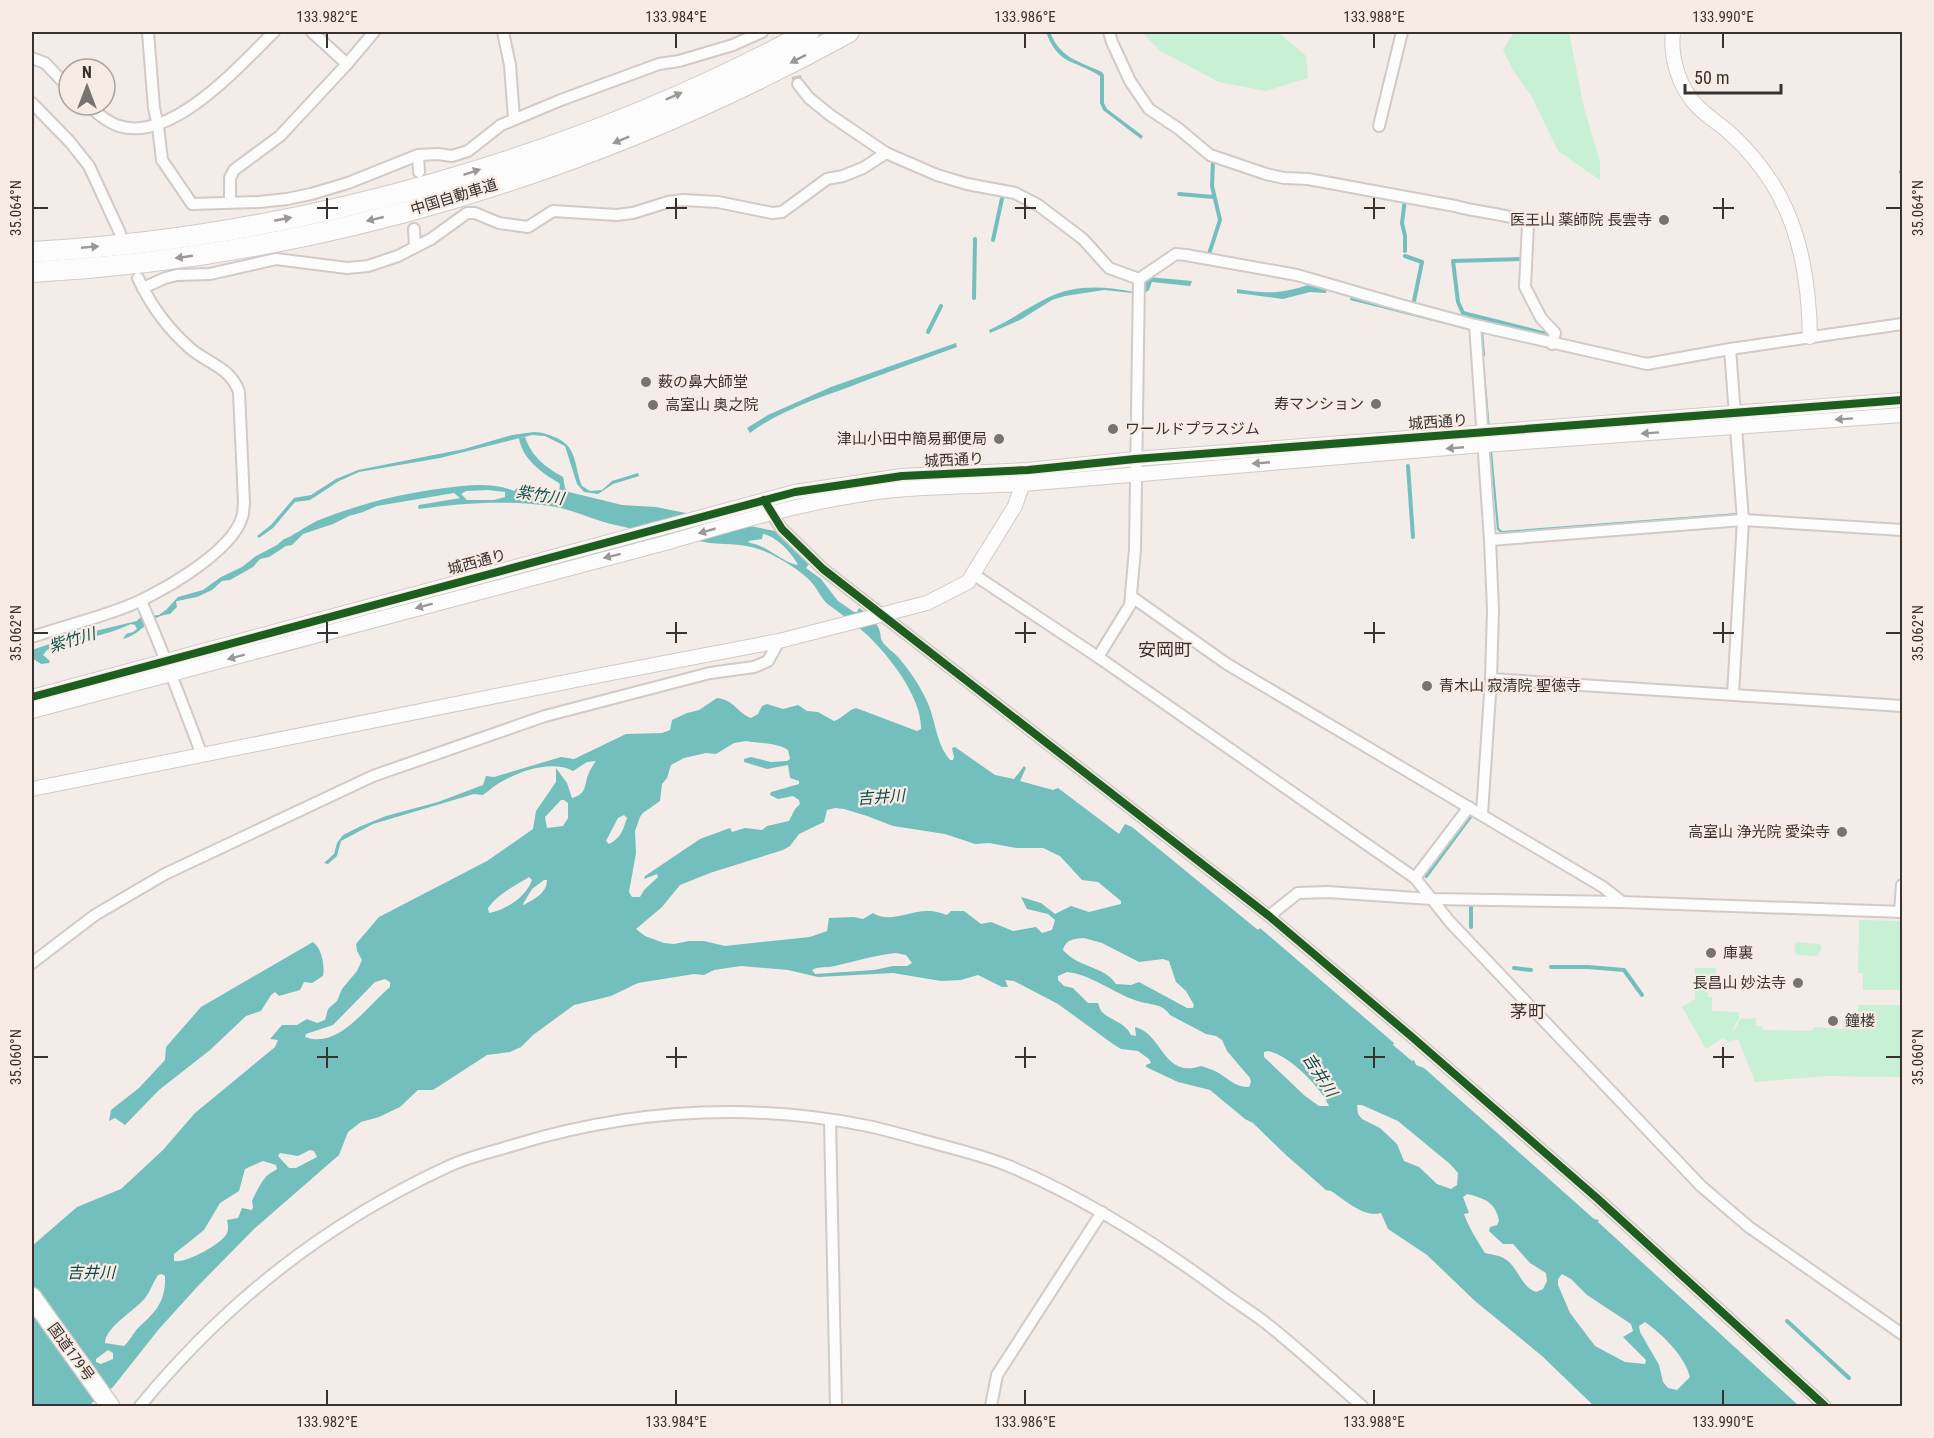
<svg xmlns="http://www.w3.org/2000/svg" width="1934" height="1438" font-family="'Roboto Condensed','Noto Sans JP',sans-serif">
	<style>
		.green { fill: #c8f0d4 }
		.water { fill: #72bfbe; fill-rule: evenodd }
		.lines { fill: none; stroke-linecap: round; stroke-linejoin: round }
		.stream { stroke: #72bfbe; stroke-width: 4 }
		.minor-tunnel { stroke: #cdc7c3; stroke-width: 10; stroke-dasharray: 10 5; stroke-linecap: butt }
		.minor-casing { stroke: #d0cac8; stroke-width: 14 }
		.tertiary-casing { stroke: #d0cac8; stroke-width: 16 }
		.trunk-casing { stroke: #d0cac8; stroke-width: 21 }
		.motorway-casing { stroke: #d0cac8; stroke-width: 22 }
		.minor { stroke: #fdfcfc; stroke-width: 10 }
		.tertiary { stroke: #fdfcfc; stroke-width: 14 }
		.trunk { stroke: #fdfcfc; stroke-width: 18 }
		.motorway { stroke: #fdfcfc; stroke-width: 20 }
		.cycleway-casing { stroke: #f8ebe3; stroke-width: 11 }
		.cycleway { stroke: #1b5e20; stroke-width: 8 }
		.oneway { fill: #9a9796 }
		.ticks { fill: none; stroke: #37322f; stroke-width: 2 }
		.poi-dot { fill: #797370; stroke: #f8ebe3; stroke-width: 2 }
		.labels { text-anchor: middle; dominant-baseline: central; stroke-width: 4.5; stroke-linejoin: round; paint-order: stroke }
		.street-label { font-size: 15px; fill: #37322f; stroke: #f8ebe3 }
		.poi-label { font-size: 15px; fill: #37322f; stroke: #f8ebe3; text-anchor: start }
		.water-label { font-size: 16px; font-style: italic; fill: #0a4d4e; stroke: #f8ebe3 }
		.quarter-label { font-size: 18px; fill: #37322f; stroke: #f8ebe3 }
		.neatline { fill: none; stroke: #37322f; stroke-width: 2 }
		.ticks-label { font-size: 15px; text-anchor: middle; fill: #37322f }
	</style>
	<rect width="100%" height="100%" fill="#f3ece8"/>
	<!-- green -->
	<g class="green">
		<path d="M1142,32H1278L1306,56L1308,78L1266,91L1219,82L1159,50Z"/>
		<path d="M1514,32H1569L1584,108L1600,161V180L1558,151L1532,97L1513,70L1503,50Z"/>
		<path d="M1859,920L1902,921V990H1863V973H1858Z"/>
		<path d="M1796,942L1819,944L1822,947L1818,956L1797,955L1794,950Z"/>
		<path d="M1695,968H1716V978L1709,979L1708,997H1712V1011L1739,1012V1018L1733,1029L1734,1031L1740,1019L1756,1018V1026H1762L1763,1030L1811,1031L1814,1027L1843,1029L1844,1017H1858V1005H1902V1077L1825,1076L1755,1082L1738,1039L1728,1042L1723,1038L1706,1049L1682,1007L1695,999Z"/>
	</g>
	<!-- water -->
	<g class="water">
		<path d="M1046,32H1050C1060,58 1078,61 1102,72L1104,75V103L1107,109L1143,136L1141,139L1103,110L1100,103V76C1073,59 1059,66 1046,32Z"/>
		<path d="M1148,277L1192,281L1190,286L1152,282L1149,290L1143,294L1104,290L1065,296L1052,300L1020,320L990,333L989,330C1009,321 1027,308 1047,298C1074,284 1105,286 1134,292L1144,285Z"/>
		<path d="M1311,284L1327,287L1326,293L1310,292L1283,299L1237,293V289C1269,294 1281,294 1311,284Z"/>
		<path d="M1351,295L1463,324L1470,316L1476,318L1465,329L1350,300Z"/>
		<path d="M956,343L957,347C927,358 897,369 867,380C827,396 785,407 750,433L747,428L768,415L831,387Z"/>
		<path d="M1482,362H1484L1499,528L1502,531L1737,513L1736,515L1502,533L1497,530Z"/>
		<path d="M534,432C543,432 549,435 557,438C578,448 574,467 582,486L590,491L602,490L612,481L638,473L639,476L613,484L598,494L584,492L577,484L565,446L545,436L532,435L440,458L359,472L339,481L310,500L295,502L273,528L259,538L257,536L271,525L294,498L311,495L336,479L358,470L464,449L512,435Z"/>
		<path d="M525,437C532,457 545,467 563,477L565,488L569,492L622,505L656,507L775,531L779,529L811,561L806,568L821,579L838,601L854,612H857L859,608C866,612 878,623 880,632C881,635 880,638 882,641C886,648 893,651 898,657C909,670 919,684 926,699C936,719 935,742 950,760H953L954,757L952,748L955,747L995,775L1014,779L1024,766L1026,768L1020,781L1053,790L1058,788L1119,834L1125,824L1132,827L1258,930L1260,928L1394,1043L1393,1045L1412,1061L1414,1060L1416,1065L1424,1068L1594,1219L1599,1220L1598,1222L1799,1406H1594L1542,1356L1475,1301L1427,1255L1388,1229L1381,1213C1364,1218 1345,1200 1331,1191L1326,1190L1286,1155L1253,1123L1245,1119L1210,1090L1178,1082L1146,1067V1065L1151,1063L1149,1059L1138,1051L1121,1049L1113,1044L1058,1004L1014,981L1005,980L1008,987H1002L978,975L961,980L941,981L893,973L818,977L788,970L741,966L714,970L704,975L694,974L638,983L611,996L574,1005L533,1035L521,1047L510,1052L487,1055L433,1090H418L400,1107L379,1117L361,1122L348,1132L339,1155L254,1229L197,1287L159,1329L113,1387L88,1406H32V1246L77,1207L121,1189L163,1150L195,1113L275,1047L278,1040L270,1039L282,1025H297L307,1019L317,1023L325,1020L328,1009L337,1001L342,989L357,971L362,960L357,951L356,944L379,917L487,861L533,829L536,811L556,782V768L567,783L572,798C587,794 584,786 588,775C590,770 593,765 596,761L587,762L573,771C553,760 522,770 503,781C496,784 490,790 483,795L474,794L373,824L341,841L337,856L328,864L324,863L334,854L337,843L343,835L359,827L386,816L438,802L483,785L486,776L494,777L561,757L574,759L626,734L662,733L670,730L672,720L687,713L699,710L717,698C735,700 737,713 751,718L758,714L762,706L767,704L783,709L798,705L807,711L818,712L834,721C843,718 848,710 856,708L917,731L921,729C922,697 888,654 865,633C854,623 841,614 829,605C822,600 818,590 813,584C801,570 780,558 764,551C745,543 729,545 710,543C703,542 695,540 688,539C662,534 636,530 611,524C591,519 572,509 550,506C507,500 461,503 419,509L418,507L419,505L460,498L454,493L377,506L363,512L349,516L333,524L303,534L292,545L286,546L269,557L260,559L253,567L230,580L222,581L212,590L197,597L177,601L176,602L177,607L170,614C150,615 141,635 123,639L126,634L133,632L137,629L135,625L131,624C103,637 74,640 47,650L43,655L50,661L49,663L41,664L32,658V650L70,637L137,621L141,617L159,615L167,609L178,597L203,590L221,577L242,567L256,556L277,545L284,539C290,538 309,524 319,520C363,503 398,494 445,488C467,485 493,482 514,491L517,488L531,490H559L560,485L559,483C542,473 522,459 519,438ZM488,490L505,492V497L494,500H467L461,494L466,491ZM763,534C776,536 792,553 798,565C782,563 769,546 750,543L748,541L762,539ZM746,741C761,744 775,742 788,750L790,759L787,761L771,762L751,757L744,759V762L767,769L788,765L790,778L799,781V784L771,792L770,795L778,799L793,796L799,800L800,804L795,809L789,821L767,826L762,830L745,828L732,832L730,828L700,839L645,876L644,879L657,874L658,877L644,890L640,897H632L629,892L636,853L635,831L640,817L643,813L660,801L662,784L667,778L671,765L684,758L706,753L716,754L734,743ZM561,800H564L568,803V818L563,826L547,828L545,817ZM835,808L844,809L867,816L893,826L945,834L975,844L989,843L1016,848H1043L1060,856L1082,880L1098,882L1121,901V904L1089,912L1071,906L1055,914L1041,903L1021,897L1027,909L1048,914L1055,920L1052,930L1042,933L1036,927L1013,931L991,922L981,924L964,911H951L947,915C941,913 935,911 929,911C910,910 890,924 873,913L863,919L854,917L829,918L827,931L810,937L725,946L704,941H689L674,944L664,943L645,936L636,929L662,907L680,885L710,873L783,850L790,846L799,834L824,822L827,810ZM624,815L627,818C623,830 621,838 609,844L606,841L618,818ZM529,877L532,880C526,897 506,910 489,913L488,908C499,893 515,886 529,877ZM544,880H547C547,893 534,899 524,905L523,904L532,889ZM1084,938L1102,943L1139,962L1163,959L1169,961L1176,982L1186,991L1194,1005L1193,1008H1187L1139,982L1131,985L1116,984C1103,965 1080,969 1063,950C1066,939 1074,939 1084,938ZM896,953L906,955L912,963L907,966H893L874,970L815,974L812,970C818,966 827,968 835,966C856,961 875,955 896,953ZM1067,972C1094,975 1115,995 1141,1002C1152,1005 1163,1004 1170,1015L1206,1034L1216,1036L1222,1040L1227,1051L1250,1078L1251,1082L1249,1087C1235,1088 1227,1077 1215,1071C1210,1069 1205,1067 1201,1066C1163,1079 1163,1034 1135,1027L1136,1036L1131,1035C1125,1022 1111,1021 1102,1012C1100,1010 1099,1006 1098,1003H1088L1073,988L1064,986L1058,980V976ZM385,979L390,982V987C367,1006 338,1050 305,1037L306,1034L333,1025L375,982ZM1268,1051C1288,1054 1322,1088 1329,1106H1319L1305,1096L1264,1057V1052ZM1357,1105H1362L1398,1121L1450,1164L1458,1173L1457,1185L1451,1189L1437,1184L1419,1167L1404,1161L1397,1144L1380,1128L1362,1119L1358,1114ZM310,1150L314,1151L317,1157L296,1168H289L278,1156L280,1153L298,1156ZM263,1161L276,1165L277,1169C275,1171 271,1172 269,1174C262,1179 256,1193 252,1201L253,1207L252,1210L242,1208L238,1218L227,1220C228,1225 229,1230 226,1235C219,1245 185,1264 174,1261V1254L204,1230L220,1203L239,1191L245,1169ZM1467,1194C1485,1198 1496,1203 1499,1221L1497,1225L1490,1227L1489,1231L1503,1244H1513L1530,1263L1546,1273L1547,1281L1543,1289L1536,1292C1522,1287 1519,1271 1509,1262C1502,1255 1493,1255 1485,1253C1477,1240 1469,1228 1464,1214L1469,1213L1463,1197ZM162,1274L165,1276C166,1301 156,1312 139,1327C133,1333 130,1341 124,1346L105,1343C105,1327 136,1310 146,1297C151,1290 153,1282 158,1275ZM1562,1274L1571,1279L1587,1295L1631,1324L1633,1331L1623,1337L1646,1360L1645,1364L1625,1362L1595,1346L1570,1313L1558,1285V1279ZM1645,1322C1663,1335 1684,1355 1690,1377L1677,1390L1668,1388L1663,1382L1659,1365L1640,1332L1639,1326ZM108,1350L113,1353V1359L101,1364L96,1362V1359Z"/>
		<path d="M313,942C322,949 325,966 323,976L312,983L304,982L300,990L279,996L275,992L271,995L261,1011L246,1016L210,1050L159,1090L125,1125L115,1118L109,1121L111,1110L139,1088L165,1060L166,1047L201,1007Z"/>
	</g>
	<g class="lines">
		<!-- stream -->
		<g class="stream">
			<path d="M1901,172L1902,171"/>
			<path d="M1179,194L1214,197"/>
			<path d="M993,240L1003,194"/>
			<path d="M1405,251V236L1402,223L1405,199"/>
			<path d="M1209,254L1220,220L1212,186L1213,161"/>
			<path d="M1405,256L1422,262L1414,301"/>
			<path d="M1522,259L1453,261L1458,302L1463,313L1550,335"/>
			<path d="M974,298L975,239"/>
			<path d="M1481,331L1483,355"/>
			<path d="M928,332L941,306"/>
			<path d="M1408,466L1413,537"/>
			<path d="M1426,876L1472,814"/>
			<path d="M1471,906V927"/>
			<path d="M1551,967H1588L1624,970L1642,995"/>
			<path d="M1514,968L1531,970"/>
			<path d="M1787,1321L1849,1378"/>
		</g>
		<!-- minor-tunnel -->
		<path class="minor-tunnel" d="M787,32L798,84"/>
		<defs>
			<g id="minor">
				<path d="M148,32L154,108L158,126L162,160L192,204L259,202L287,199L311,194L348,183L418,155L438,154L452,156L468,151L501,125L561,100L659,64L679,61L733,45L762,32"/>
				<path d="M312,32L347,64"/>
				<path d="M503,32L510,65L514,119"/>
				<path d="M1109,32L1112,42L1130,81L1149,109L1179,129L1210,155L1266,174L1284,178L1308,179L1455,206C1478,213 1509,213 1528,224L1525,287L1541,318L1555,333L1552,344"/>
				<path d="M32,58L45,63L69,88"/>
				<path d="M798,84L809,98L830,115L886,153L937,175L967,184L1015,193L1038,205L1083,239L1109,268L1139,279"/>
				<path d="M32,103L70,142L89,166L120,233"/>
				<path d="M88,105C97,113 107,122 119,126C172,143 240,65 274,32"/>
				<path d="M1379,126L1402,32"/>
				<path d="M418,155L419,172"/>
				<path d="M230,202V178L234,170L280,136L347,64L374,32"/>
				<path d="M414,229L415,247"/>
				<path d="M1139,279L1176,254L1186,255L1297,275L1397,304L1475,325L1647,364L1730,349L1902,324"/>
				<path d="M143,288L165,278L177,275L210,274L276,259L347,268L368,266L398,256L431,239L467,213H475L499,223L528,227L553,211L616,215L633,213L668,202L683,200L718,202L772,213L782,212L827,179L843,176L863,168L886,153"/>
				<path d="M1475,325L1490,540L1493,610L1491,679L1482,814"/>
				<path d="M1730,349L1743,520L1733,695"/>
				<path d="M768,509L782,529L823,569L1269,916L1412,1037L1598,1199L1825,1406"/>
				<path d="M1490,540L1743,520L1902,530"/>
				<path d="M973,574L1098,657L1415,878L1450,922L1701,1186L1749,1227L1902,1334"/>
				<path d="M1132,597L1227,664L1603,887L1622,902"/>
				<path d="M141,601C163,651 182,703 202,755"/>
				<path d="M32,637C61,627 91,620 120,609C153,598 232,553 242,517C244,513 243,508 244,503L239,392C231,368 209,364 191,349C169,330 150,304 138,278"/>
				<path d="M1098,657L1130,605L1135,549L1139,279"/>
				<path d="M1491,679L1902,706"/>
				<path d="M1415,878L1469,807"/>
				<path d="M1900,912L1902,885"/>
				<path d="M1269,916L1298,893L1328,892L1431,899L1622,902L1902,912"/>
				<path d="M32,963L95,915L165,874L373,776L545,716L710,673L754,667L768,661L779,641"/>
				<path d="M830,1120L836,1406"/>
				<path d="M140,1406C225,1303 324,1224 447,1167C468,1157 492,1152 514,1145C629,1110 749,1102 868,1126C886,1130 904,1135 922,1140C951,1148 982,1155 1009,1166C1087,1199 1159,1245 1226,1295C1241,1306 1258,1316 1272,1328C1303,1353 1332,1380 1362,1406"/>
				<path d="M991,1406L997,1375L1102,1212"/>
			</g>
			<g id="tertiary">
				<path d="M1673,32C1670,58 1679,88 1698,107C1709,118 1723,126 1734,137C1749,151 1761,166 1772,183C1801,229 1809,283 1810,337"/>
				<path d="M32,697L795,492L902,476L1028,470L1135,459L1902,400"/>
				<path d="M32,711L669,542C734,523 797,504 864,494C917,486 970,487 1023,484L1483,445L1902,415"/>
				<path d="M32,789L596,676L779,641L927,603L968,582L1015,506L1025,477"/>
			</g>
			<path id="trunk" d="M32,1297L110,1406"/>
			<g id="motorway">
				<path d="M32,252C295,238 577,158 809,32"/>
				<path d="M32,272C318,257 599,170 849,32"/>
			</g>
		</defs>
		<!-- minor casing -->
		<use href="#minor" class="minor-casing"/>
		<!-- tertiary casing -->
		<use href="#tertiary" class="tertiary-casing"/>
		<!-- trunk casing -->
		<use href="#trunk" class="trunk-casing"/>
		<!-- motorway casing -->
		<use href="#motorway" class="motorway-casing"/>
		<!-- minor -->
		<use href="#minor" class="minor"/>
		<!-- tertiary -->
		<use href="#tertiary" class="tertiary"/>
		<!-- trunk -->
		<use href="#trunk" class="trunk"/>
		<!-- motorway -->
		<use href="#motorway" class="motorway"/>
		<defs>
			<g id="cycleway">
				<path d="M764,500L782,529L823,569L1269,916L1412,1037L1598,1199L1825,1406"/>
				<path d="M32,697L795,492L902,476L1028,470L1135,459L1902,400"/>
			</g>
		</defs>
		<!-- cycleway casing -->
		<use href="#cycleway" class="cycleway-casing"/>
		<!-- cycleway -->
		<use href="#cycleway" class="cycleway"/>
	</g>
	<!-- one-way arrows -->
	<defs><path id="oneway-solid" d="M-6-.8H1V-3.2L6.5 0L1 3.2V.8H-6Z" transform="scale(1.5)"/></defs>
	<g class="oneway">
		<use href="#oneway-solid" transform="translate(798 59) rotate(153)"/>
		<use href="#oneway-solid" transform="translate(674 96) rotate(-24)"/>
		<use href="#oneway-solid" transform="translate(621 140) rotate(157)"/>
		<use href="#oneway-solid" transform="translate(472 172) rotate(-18)"/>
		<use href="#oneway-solid" transform="translate(283 219) rotate(-11)"/>
		<use href="#oneway-solid" transform="translate(375 219) rotate(167)"/>
		<use href="#oneway-solid" transform="translate(90 247) rotate(-5)"/>
		<use href="#oneway-solid" transform="translate(184 257) rotate(172)"/>
		<use href="#oneway-solid" transform="translate(1844 419) rotate(176)"/>
		<use href="#oneway-solid" transform="translate(1650 433) rotate(176)"/>
		<use href="#oneway-solid" transform="translate(1455 448) rotate(175)"/>
		<use href="#oneway-solid" transform="translate(1261 463) rotate(175)"/>
		<use href="#oneway-solid" transform="translate(707 531) rotate(164)"/>
		<use href="#oneway-solid" transform="translate(612 556) rotate(166)"/>
		<use href="#oneway-solid" transform="translate(424 606) rotate(165)"/>
		<use href="#oneway-solid" transform="translate(236 657) rotate(165)"/>
	</g>
	<!-- ticks -->
	<path class="ticks" d="M327,33V48M676,33V48M1025,33V48M1374,33V48M1723,33V48M327,198V219M676,198V219M1025,198V219M1374,198V219M1723,198V219M33,208H48M317,208H338M666,208H687M1015,208H1036M1364,208H1385M1713,208H1734M1886,208H1901M327,622V643M676,622V643M1025,622V643M1374,622V643M1723,622V643M33,633H48M317,633H338M666,633H687M1015,633H1036M1364,633H1385M1713,633H1734M1886,633H1901M327,1047V1068M676,1047V1068M1025,1047V1068M1374,1047V1068M1723,1047V1068M33,1057H48M317,1057H338M666,1057H687M1015,1057H1036M1364,1057H1385M1713,1057H1734M1886,1057H1901M327,1390V1405M676,1390V1405M1025,1390V1405M1374,1390V1405M1723,1390V1405"/>
	<!-- markers -->
	<g class="poi-dot">
		<circle cx="1664" cy="220" r="6"/>
		<circle cx="646" cy="382" r="6"/>
		<circle cx="1376" cy="404" r="6"/>
		<circle cx="653" cy="405" r="6"/>
		<circle cx="1113" cy="429" r="6"/>
		<circle cx="999" cy="439" r="6"/>
		<circle cx="1427" cy="686" r="6"/>
		<circle cx="1842" cy="832" r="6"/>
		<circle cx="1711" cy="953" r="6"/>
		<circle cx="1798" cy="983" r="6"/>
		<circle cx="1833" cy="1021" r="6"/>
	</g>
	<g class="labels">
		<!-- street labels -->
		<g class="street-label">
			<text transform="translate(454 197) rotate(-17)">中国自動車道</text>
			<text transform="translate(1438 422) rotate(-4)">城西通り</text>
			<text transform="translate(954 460) rotate(-3)">城西通り</text>
			<text transform="translate(477 562) rotate(-15)">城西通り</text>
			<text transform="translate(71 1352) rotate(54)">国道179号</text>
		</g>
		<!-- poi labels -->
		<g class="poi-label">
			<text x="1652" y="220" text-anchor="end">医王山 薬師院 長雲寺</text>
			<text x="658" y="382">薮の鼻大師堂</text>
			<text x="1364" y="404" text-anchor="end">寿マンション</text>
			<text x="665" y="405">高室山 奥之院</text>
			<text x="1125" y="429">ワールドプラスジム</text>
			<text x="987" y="439" text-anchor="end">津山小田中簡易郵便局</text>
			<text x="1439" y="686">青木山 寂清院 聖徳寺</text>
			<text x="1830" y="832" text-anchor="end">高室山 浄光院 愛染寺</text>
			<text x="1723" y="953">庫裏</text>
			<text x="1786" y="983" text-anchor="end">長昌山 妙法寺</text>
			<text x="1845" y="1021">鐘楼</text>
		</g>
		<!-- water labels -->
		<g class="water-label">
			<text transform="translate(540 495) rotate(9)">紫竹川</text>
			<text transform="translate(72 640) rotate(-17)">紫竹川</text>
			<text transform="translate(881 797) rotate(-4)">吉井川</text>
			<text transform="translate(1320 1075) rotate(57)">吉井川</text>
			<text x="91" y="1272">吉井川</text>
		</g>
		<!-- quarter labels -->
		<g class="quarter-label">
			<text x="1165" y="649">安岡町</text>
			<text x="1528" y="1011">茅町</text>
		</g>
	</g>
	<!-- border -->
	<rect width="1934" height="1438" fill="none" stroke="#f8ebe3" stroke-width="66"/>
	<!-- north arrow -->
	<g transform="translate(87 87)"><circle r="28" fill="#f8ebe3" stroke="#aba19b" stroke-width="1.5"/>
	<path d="M0-4.5L10 22L0 15L-10 22Z" fill="#797370"/>
	<text y="-9" font-size="16" font-weight="bold" text-anchor="middle" fill="#37322f">N</text>
	</g>
	<!-- scale -->
	<path d="M1685 84v9h96v-9" fill="none" stroke="#37322f" stroke-width="3"/>
	<text x="1694" y="84" font-size="18" fill="#37322f" stroke="#f8ebe3" stroke-width="4.5" paint-order="stroke">50 m</text>
	<rect x="33" y="33" width="1868" height="1372" class="neatline"/>
	<g class="ticks-label">
		<text x="327" y="22">133.982°E</text>
		<text x="676" y="22">133.984°E</text>
		<text x="1025" y="22">133.986°E</text>
		<text x="1374" y="22">133.988°E</text>
		<text x="1723" y="22">133.990°E</text>
		<text transform="translate(16 208) rotate(-90)" y="5">35.064°N</text>
		<text transform="translate(1918 208) rotate(-90)" y="5">35.064°N</text>
		<text transform="translate(16 633) rotate(-90)" y="5">35.062°N</text>
		<text transform="translate(1918 633) rotate(-90)" y="5">35.062°N</text>
		<text transform="translate(16 1057) rotate(-90)" y="5">35.060°N</text>
		<text transform="translate(1918 1057) rotate(-90)" y="5">35.060°N</text>
		<text x="327" y="1427">133.982°E</text>
		<text x="676" y="1427">133.984°E</text>
		<text x="1025" y="1427">133.986°E</text>
		<text x="1374" y="1427">133.988°E</text>
		<text x="1723" y="1427">133.990°E</text>
	</g>
</svg>
